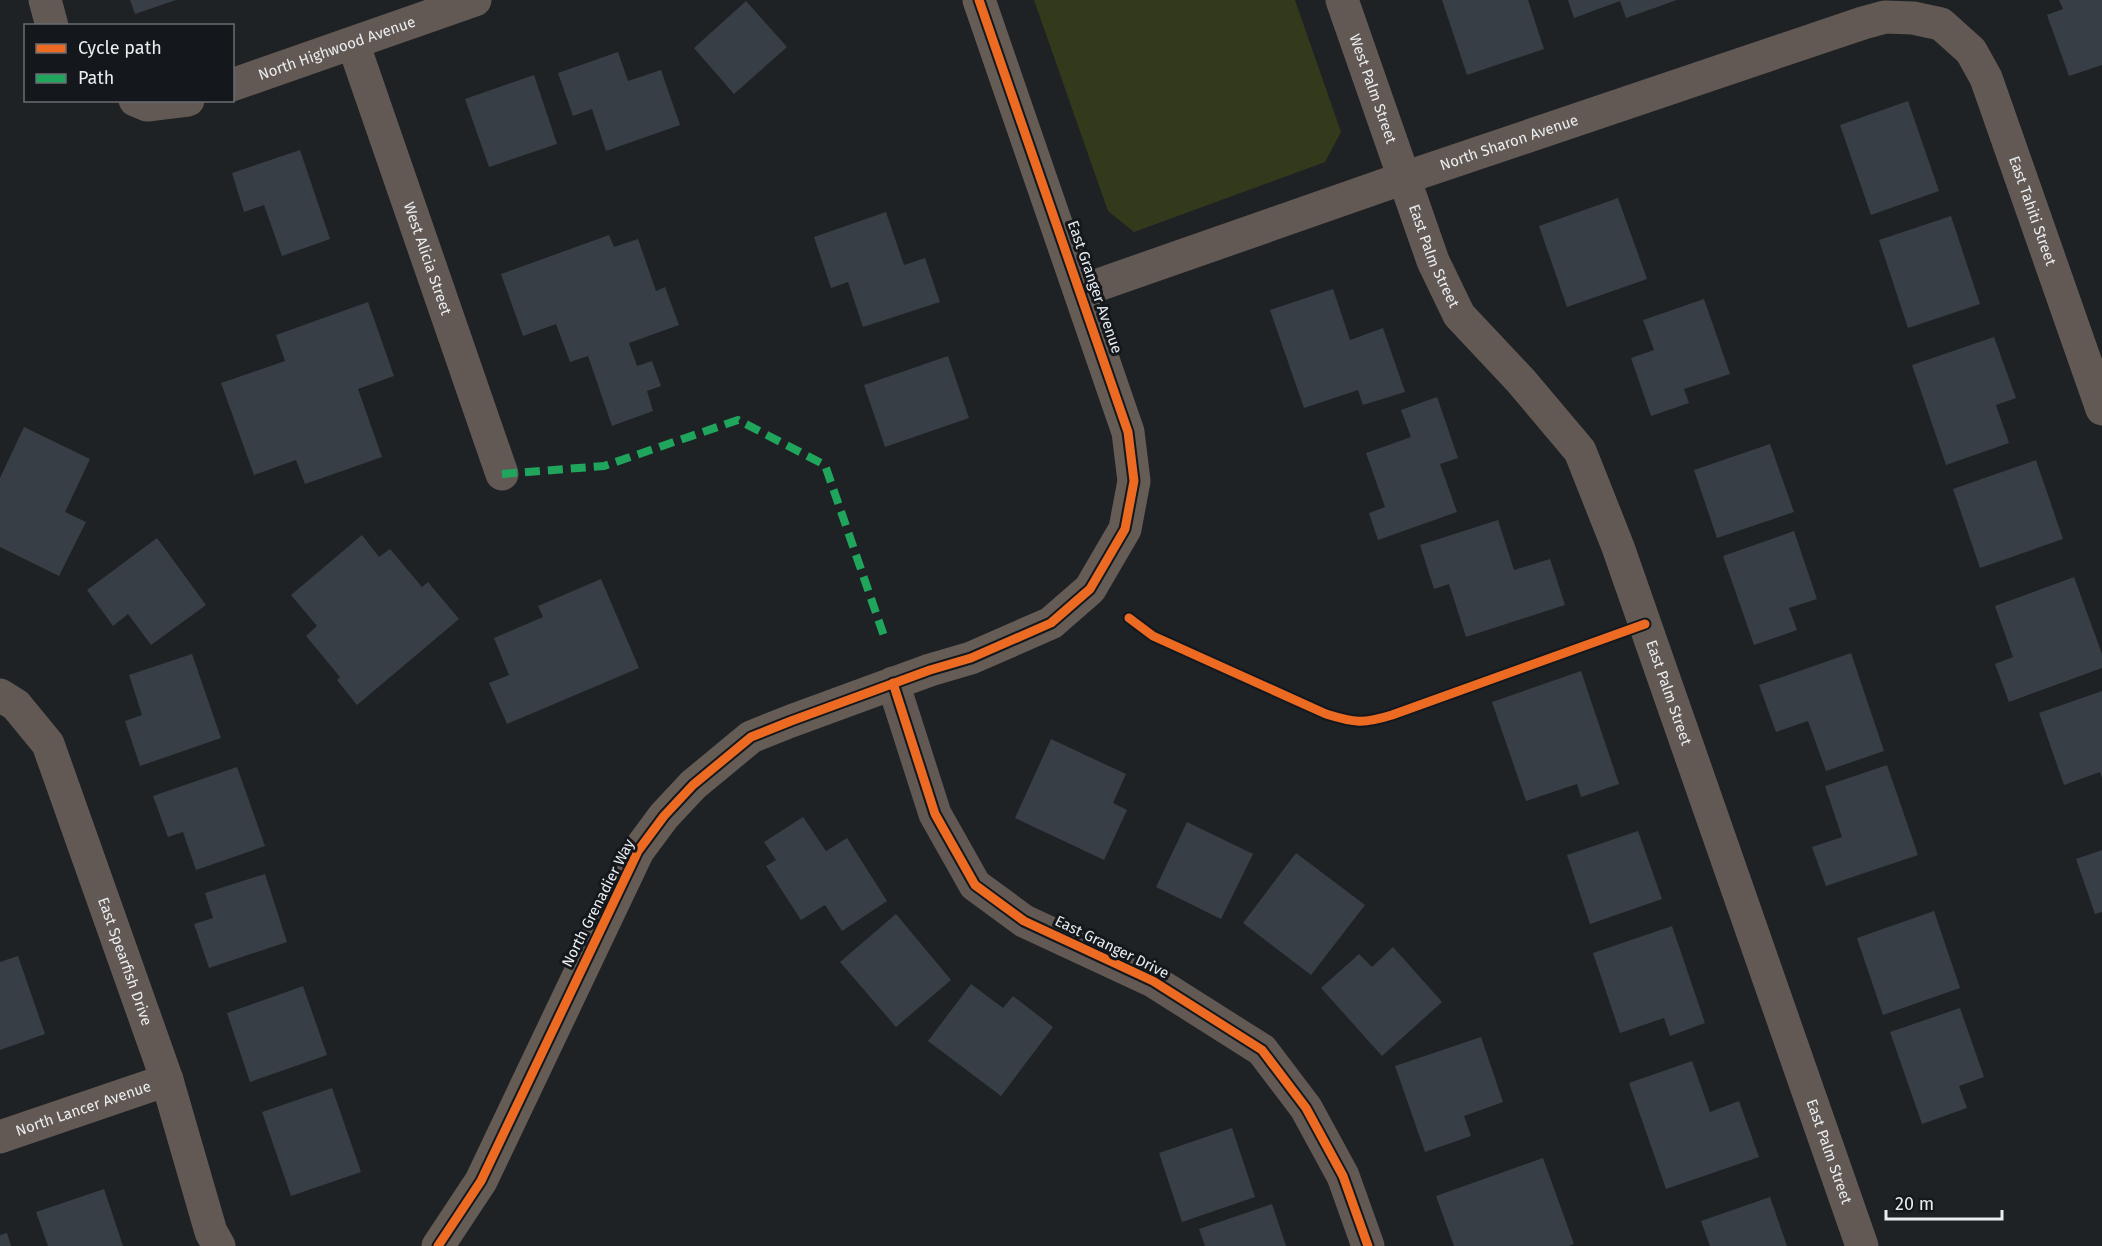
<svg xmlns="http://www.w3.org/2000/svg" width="2102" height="1246" font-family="'Fira Sans',sans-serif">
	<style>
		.green { fill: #323a1b }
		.building { fill: #373e45 }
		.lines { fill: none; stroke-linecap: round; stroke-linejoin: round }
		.path { stroke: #615e5b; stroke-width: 4; stroke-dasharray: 3 3; stroke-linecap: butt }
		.street { stroke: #635954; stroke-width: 33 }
		.secondary { stroke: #665c56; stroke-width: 33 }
		.quiet { stroke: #20a55d; stroke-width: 8; stroke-dasharray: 15 8; stroke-linecap: butt }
		.cycleway-casing { stroke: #14181d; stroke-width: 13 }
		.cycleway { stroke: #ed6a23; stroke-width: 9 }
		.labels { text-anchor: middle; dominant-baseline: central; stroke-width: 6; stroke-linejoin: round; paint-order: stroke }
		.street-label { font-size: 15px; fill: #eaedf0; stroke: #14181d }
	</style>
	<rect width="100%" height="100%" fill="#1f2225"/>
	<!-- green -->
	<path class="green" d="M1034,0H1295L1341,132L1325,162L1134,232L1108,211Z"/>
	<!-- building -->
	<g class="building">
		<path d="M130,0H176L135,14Z"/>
		<path d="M1442,0H1528L1544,49L1467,75Z"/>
		<path d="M1568,0H1677L1626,18L1620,1L1574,18Z"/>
		<path d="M2059,0H2102V65L2069,76L2047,15L2063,9Z"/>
		<path d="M746,1L787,47L734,94L694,48Z"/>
		<path d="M618,52L628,81L661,70L680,125L606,151L592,109L573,116L558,73Z"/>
		<path d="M534,75L557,144L489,167L465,99Z"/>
		<path d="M1908,101L1939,191L1871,215L1840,125Z"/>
		<path d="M300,150L330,239L282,256L264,205L244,212L232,173Z"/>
		<path d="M1618,198L1647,279L1567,307L1539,226Z"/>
		<path d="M886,212L904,265L925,258L940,302L863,327L848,282L831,288L814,237Z"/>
		<path d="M1951,216L1980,304L1908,328L1879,240Z"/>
		<path d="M609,235L614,247L638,239L656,291L665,287L679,325L629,343L637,366L652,361L661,386L647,391L653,411L612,426L588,356L570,362L556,324L523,336L501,274Z"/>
		<path d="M1333,289L1350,340L1383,328L1405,392L1363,405L1358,390L1304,408L1270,310Z"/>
		<path d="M1704,299L1730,374L1684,389L1689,403L1651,416L1631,358L1654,350L1643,320Z"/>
		<path d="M368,302L394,376L358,389L382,457L305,484L296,460L254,475L221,383L285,361L276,335Z"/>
		<path d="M1994,337L2016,398L1996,405L2009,443L1946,465L1912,365Z"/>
		<path d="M948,356L969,418L885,447L864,385Z"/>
		<path d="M1437,397L1458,458L1440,464L1457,512L1378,540L1369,513L1385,507L1366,453L1411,437L1401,410Z"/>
		<path d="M24,427L90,459L65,512L86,522L59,576L0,547V478Z"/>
		<path d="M1770,444L1794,512L1717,538L1694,470Z"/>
		<path d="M2036,460L2063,539L1980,568L1953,489Z"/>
		<path d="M1498,520L1514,570L1550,559L1565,605L1466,637L1449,584L1434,589L1420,545Z"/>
		<path d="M1794,531L1817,599L1789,608L1797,630L1754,645L1723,556Z"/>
		<path d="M362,535L379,557L390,549L422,587L428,582L459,619L357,705L337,680L340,677L306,636L317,626L291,595Z"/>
		<path d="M157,538L206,605L151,645L128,614L113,626L87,590Z"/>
		<path d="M2074,577L2102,654V668L2009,702L1995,664L2013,657L1995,606Z"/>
		<path d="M601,579L639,668L507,724L489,683L509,675L494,638L543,617L538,606Z"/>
		<path d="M1851,653L1884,751L1826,771L1808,721L1776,732L1759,685Z"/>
		<path d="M192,654L221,738L140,766L125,721L142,715L129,675Z"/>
		<path d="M1581,671L1619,784L1581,797L1577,784L1526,801L1492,702Z"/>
		<path d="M2102,691V778L2100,772L2064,785L2039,713Z"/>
		<path d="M1051,739L1126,774L1113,803L1127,810L1104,860L1015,818Z"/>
		<path d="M1887,765L1918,855L1826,886L1812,847L1842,837L1825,786Z"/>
		<path d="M237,767L265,846L196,870L183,832L168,837L153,796Z"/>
		<path d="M803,817L826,851L847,838L887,901L842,931L825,905L801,920L766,866L776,860L764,842Z"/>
		<path d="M1187,822L1253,854L1221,919L1156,887Z"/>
		<path d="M1638,831L1662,899L1590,924L1567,855Z"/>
		<path d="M2102,850V912L2095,914L2076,859Z"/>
		<path d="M1296,853L1365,905L1311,975L1243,923Z"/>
		<path d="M265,874L287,942L209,968L194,924L213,918L205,893Z"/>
		<path d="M1934,911L1960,988L1883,1015L1857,938Z"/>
		<path d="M896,914L951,980L896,1027L840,962Z"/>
		<path d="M1672,926L1705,1023L1670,1036L1664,1018L1620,1033L1593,953Z"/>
		<path d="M1393,947L1442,1002L1382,1056L1321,988L1359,954L1372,967Z"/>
		<path d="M18,956L45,1034L0,1050V962Z"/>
		<path d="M971,984L1003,1008L1013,996L1053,1027L1001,1096L928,1041Z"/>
		<path d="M303,986L327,1055L250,1082L227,1013Z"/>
		<path d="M1960,1008L1984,1077L1959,1086L1967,1108L1922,1124L1890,1032Z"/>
		<path d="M1481,1037L1503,1102L1464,1116L1471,1136L1425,1152L1395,1066Z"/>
		<path d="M1692,1061L1710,1112L1739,1101L1759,1157L1666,1189L1629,1083Z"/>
		<path d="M332,1088L361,1172L291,1196L262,1112Z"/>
		<path d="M1232,1128L1255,1197L1182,1222L1159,1153Z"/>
		<path d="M1543,1158L1574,1244L1569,1246H1454L1436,1196Z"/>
		<path d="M104,1189L123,1246H48L36,1212Z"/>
		<path d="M1770,1197L1787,1246H1710L1701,1221Z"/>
		<path d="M1272,1204L1286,1246H1205L1199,1229Z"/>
		<path d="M7,1233L11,1246H0V1235Z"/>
	</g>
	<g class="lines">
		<!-- path -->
		<path class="path" d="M1129,618L1153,636L1326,714C1355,723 1363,724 1392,715L1610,636"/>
		<!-- street -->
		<g class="street">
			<path d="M45,0L52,26"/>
			<path id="s1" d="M1342,0L1433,261L1459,315L1521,381L1580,451L1618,547L1862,1246"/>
			<path id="s2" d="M353,43L502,474"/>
			<path id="s3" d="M232,85L475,0"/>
			<path d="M135,100L147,105L188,100"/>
			<path id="s4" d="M1081,291L1404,178L1863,23L1885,17L1913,18L1941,24L1971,51L1986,78L2102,409"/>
			<path d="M893,683L935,814L975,885L1024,921L1153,981L1262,1050L1306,1108L1343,1176L1368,1246"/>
			<path id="s5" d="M0,695L16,705L48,744L167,1080L211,1232L219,1246"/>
			<path id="s6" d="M0,1137L167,1080"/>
		</g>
		<!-- secondary -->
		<path class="secondary" d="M438,1246L481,1181L638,851L664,816L693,785L751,737L791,721L930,670L971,658L1051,623L1090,589L1125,529L1134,481L1128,432L979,0"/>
		<!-- quiet -->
		<path class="quiet" d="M502,474L604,466L738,420L825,465L885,639"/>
		<defs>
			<g id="cycleway">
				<path d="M1129,618L1153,636L1326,714C1355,723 1363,724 1392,715L1645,624"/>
				<path d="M893,683L935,814L975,885L1024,921L1153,981L1262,1050L1306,1108L1343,1176L1368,1246"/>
				<path d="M438,1246L481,1181L638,851L664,816L693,785L751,737L791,721L930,670L971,658L1051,623L1090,589L1125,529L1134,481L1128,432L979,0"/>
			</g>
		</defs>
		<!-- cycleway casing -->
		<use href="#cycleway" class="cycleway-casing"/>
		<!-- cycleway -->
		<use href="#cycleway" class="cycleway"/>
	</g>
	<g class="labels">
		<!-- street labels -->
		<g class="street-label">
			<text stroke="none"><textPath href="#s3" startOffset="111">North Highwood Avenue</textPath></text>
			<text stroke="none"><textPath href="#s1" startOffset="94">West Palm Street</textPath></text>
			<text stroke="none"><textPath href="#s4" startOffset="453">North Sharon Avenue</textPath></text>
			<text stroke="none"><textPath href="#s4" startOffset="1118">East Tahiti Street</textPath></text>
			<text stroke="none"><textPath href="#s1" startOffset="272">East Palm Street</textPath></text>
			<text stroke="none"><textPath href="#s2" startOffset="228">West Alicia Street</textPath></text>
			<text transform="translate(1095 287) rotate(71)">East Granger Avenue</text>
			<text stroke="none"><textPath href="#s1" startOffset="776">East Palm Street</textPath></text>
			<text transform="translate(598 903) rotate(-63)">North Grenadier Way</text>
			<text transform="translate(1112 947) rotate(26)">East Granger Drive</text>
			<text stroke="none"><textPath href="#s5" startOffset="300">East Spearfish Drive</textPath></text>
			<text stroke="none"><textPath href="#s6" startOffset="88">North Lancer Avenue</textPath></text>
			<text stroke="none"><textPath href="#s1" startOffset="1262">East Palm Street</textPath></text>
		</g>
	</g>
	<!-- legend -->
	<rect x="24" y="24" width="210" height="78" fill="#14181d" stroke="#6a6d71" stroke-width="1.5"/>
	<rect x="36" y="44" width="30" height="9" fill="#ed6a23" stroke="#6a6d71" stroke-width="1.5"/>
	<text x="78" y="54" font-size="18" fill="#eaedf0">Cycle path</text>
	<rect x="36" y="74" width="30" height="9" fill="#20a55d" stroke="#6a6d71" stroke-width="1.5"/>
	<text x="78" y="84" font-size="18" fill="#eaedf0">Path</text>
	<!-- scale -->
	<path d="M1886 1210v9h116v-9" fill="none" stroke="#eaedf0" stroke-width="3"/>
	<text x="1895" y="1210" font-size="18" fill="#eaedf0" stroke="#14181d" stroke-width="4.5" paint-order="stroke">20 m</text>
</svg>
